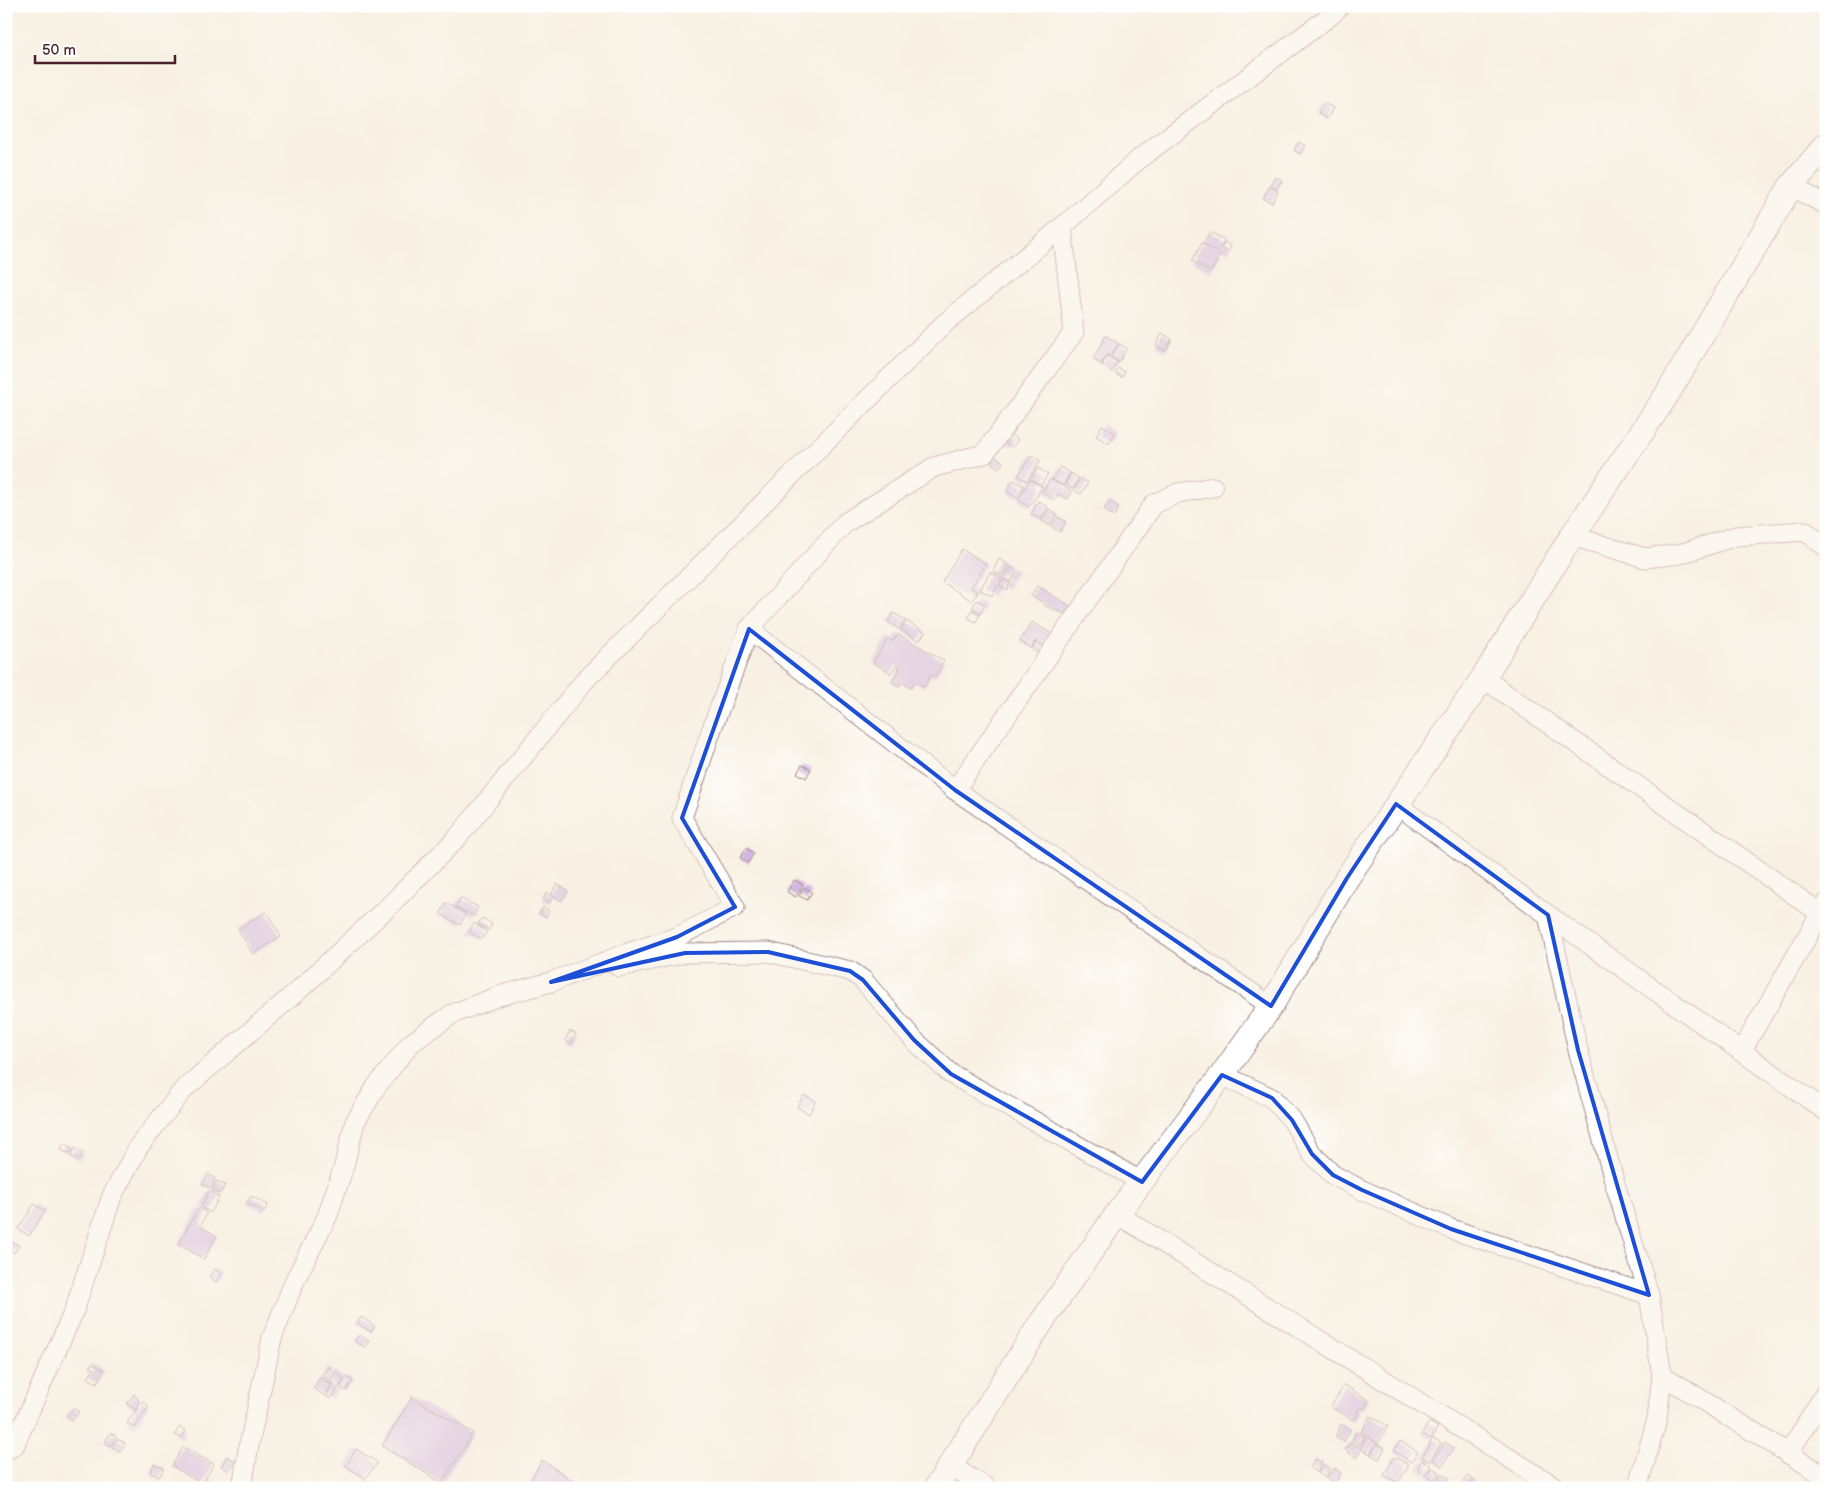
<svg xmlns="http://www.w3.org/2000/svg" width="1832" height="1494" font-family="'Balsamiq Sans',sans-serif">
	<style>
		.building { fill: #d1b4e1 }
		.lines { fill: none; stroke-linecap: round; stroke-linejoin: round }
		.minor-casing { stroke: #a18887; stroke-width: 21 }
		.tertiary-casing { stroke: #a18887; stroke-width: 26 }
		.minor { stroke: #fff; stroke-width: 19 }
		.tertiary { stroke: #fff; stroke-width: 24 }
		.marked { fill: none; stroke: #1d4ed8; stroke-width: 4; stroke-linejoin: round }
	</style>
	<rect width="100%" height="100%" fill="#fff"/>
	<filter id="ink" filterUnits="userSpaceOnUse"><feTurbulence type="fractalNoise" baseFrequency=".02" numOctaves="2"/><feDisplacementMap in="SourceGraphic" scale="10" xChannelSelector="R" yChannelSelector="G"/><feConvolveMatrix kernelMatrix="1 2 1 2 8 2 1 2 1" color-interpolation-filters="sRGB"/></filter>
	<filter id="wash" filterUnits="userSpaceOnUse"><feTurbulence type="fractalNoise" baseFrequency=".0096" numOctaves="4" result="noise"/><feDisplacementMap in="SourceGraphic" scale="20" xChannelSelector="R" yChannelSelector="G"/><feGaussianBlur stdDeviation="1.12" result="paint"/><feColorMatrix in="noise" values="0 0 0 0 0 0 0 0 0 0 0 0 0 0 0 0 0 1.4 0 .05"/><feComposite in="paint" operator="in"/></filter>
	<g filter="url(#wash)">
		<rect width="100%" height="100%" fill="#f8f1e3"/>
		<g id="blocks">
			<!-- building -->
			<g class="building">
				<path d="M1324,103L1333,108L1327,119L1318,113Z"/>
				<path d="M1299,142L1305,146L1300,154L1294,150Z"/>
				<path d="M1276,177L1282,180L1277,189L1271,186Z"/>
				<path d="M1270,186L1278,191L1272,203L1263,198Z"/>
				<path d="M1210,232L1225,240L1218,252L1221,254L1211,272L1192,261L1202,243L1215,251L1203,243Z"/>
				<path d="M1225,242L1231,246L1228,252L1221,248Z"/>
				<path d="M1162,333L1172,339L1165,351L1156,345Z"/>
				<path d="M1106,336L1118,343L1110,356L1107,354L1101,364L1093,359Z"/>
				<path d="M1119,344L1127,348L1119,362L1111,357Z"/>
				<path d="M1107,356L1118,362L1112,371L1102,365Z"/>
				<path d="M1118,368L1125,372L1122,377L1115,373Z"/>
				<path d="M1102,425L1115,433L1109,444L1096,436Z"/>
				<path d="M1009,434L1018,439L1013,447L1004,442Z"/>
				<path d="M1031,455L1040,461L1027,481L1018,476Z"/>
				<path d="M995,456L1003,462L999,468L991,463Z"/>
				<path d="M1060,467L1070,473L1063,486L1052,479Z"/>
				<path d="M1038,468L1048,474L1041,485L1031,479Z"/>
				<path d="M1071,473L1079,478L1073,489L1065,484Z"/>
				<path d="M1081,478L1088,483L1081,494L1074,490Z"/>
				<path d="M1050,479L1072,491L1068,499L1058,494L1055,500L1043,492Z"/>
				<path d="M1013,480L1024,486L1017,498L1007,492Z"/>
				<path d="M1030,480L1043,487L1029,507L1018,500Z"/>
				<path d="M1038,501L1048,507L1041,520L1031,514Z"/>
				<path d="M1109,501L1119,507L1114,516L1104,510Z"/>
				<path d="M1049,509L1057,514L1050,526L1042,521Z"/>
				<path d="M1058,517L1066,522L1060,532L1052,527Z"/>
				<path d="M962,549L986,564L971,588L978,592L972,601L942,582Z"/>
				<path d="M999,559L1009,565L1003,576L993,571Z"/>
				<path d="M1011,567L1017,571L1011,582L1004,579Z"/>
				<path d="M990,572L1002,578L992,596L980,590Z"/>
				<path d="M1003,580L1010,583L1007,590L1000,586Z"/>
				<path d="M1037,586L1070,606L1065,614L1045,606L1046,604L1031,596Z"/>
				<path d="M977,600L985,604L981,613L972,608Z"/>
				<path d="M972,610L980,614L976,622L968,618Z"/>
				<path d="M893,613L905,620L899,629L888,622Z"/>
				<path d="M906,621L925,632L919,641L901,630Z"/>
				<path d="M1032,622L1052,634L1044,646L1035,641L1031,648L1020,641Z"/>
				<path d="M898,634L944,661L935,677L931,675L924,687L915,682L911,688L901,682L899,686L892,682L900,668L896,665L891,673L873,663L888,638L893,641Z"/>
				<path d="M1036,642L1045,648L1040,654L1032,649Z"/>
				<path d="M802,765L811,769L806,778L797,773Z"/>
				<path d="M746,848L754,853L748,863L740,858Z"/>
				<path d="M794,880L803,885L796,897L787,892Z"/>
				<path d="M557,884L568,891L562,901L551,895Z"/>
				<path d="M804,887L812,892L807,900L799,896Z"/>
				<path d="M546,893L553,897L549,903L543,900Z"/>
				<path d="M460,898L478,907L474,916L455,907Z"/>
				<path d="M446,903L466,914L460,925L440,914Z"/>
				<path d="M543,907L549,911L546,917L539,914Z"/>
				<path d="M266,912L281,936L253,954L238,929Z"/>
				<path d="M482,918L492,924L489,930L478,924Z"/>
				<path d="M474,923L487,931L482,939L469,932Z"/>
				<path d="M570,1031L576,1034L571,1044L565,1040Z"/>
				<path d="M804,1095L816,1101L809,1114L797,1107Z"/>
				<path d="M64,1143L72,1148L69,1154L61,1150Z"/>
				<path d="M75,1148L83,1153L79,1160L70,1156Z"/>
				<path d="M208,1174L215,1178L210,1188L202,1184Z"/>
				<path d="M216,1181L225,1185L220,1194L212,1190Z"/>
				<path d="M209,1191L219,1197L211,1213L201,1207Z"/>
				<path d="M251,1196L268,1205L264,1212L247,1203Z"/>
				<path d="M34,1204L45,1211L29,1236L18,1229Z"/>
				<path d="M199,1208L207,1213L200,1226L217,1236L204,1259L178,1244Z"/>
				<path d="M11,1241L19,1246L14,1253L7,1248Z"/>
				<path d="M215,1269L222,1274L216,1282L209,1277Z"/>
				<path d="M361,1317L375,1326L371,1332L357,1323Z"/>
				<path d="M359,1335L369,1341L365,1347L355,1342Z"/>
				<path d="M92,1363L104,1370L97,1383L88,1378L94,1369L90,1367Z"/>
				<path d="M328,1367L333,1370L326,1379L322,1376Z"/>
				<path d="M335,1371L344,1379L338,1388L330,1381Z"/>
				<path d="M347,1377L353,1381L346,1391L340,1388Z"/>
				<path d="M320,1378L332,1385L324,1395L313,1388Z"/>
				<path d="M1344,1385L1369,1400L1364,1409L1359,1408L1357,1412L1359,1413L1354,1421L1331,1407Z"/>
				<path d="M332,1388L337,1390L331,1399L326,1396Z"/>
				<path d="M134,1394L139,1400L136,1410L142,1401L149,1406L135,1428L127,1423L136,1410L127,1404Z"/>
				<path d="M412,1397L473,1433L442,1483L382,1446Z"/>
				<path d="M73,1408L79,1412L72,1421L66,1416Z"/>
				<path d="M1370,1416L1388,1426L1378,1443L1361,1432Z"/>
				<path d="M1429,1422L1438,1427L1431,1439L1422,1434Z"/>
				<path d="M1341,1424L1351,1430L1344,1442L1335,1437Z"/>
				<path d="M179,1427L186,1431L182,1438L175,1435Z"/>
				<path d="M1356,1432L1365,1436L1360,1444L1352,1440Z"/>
				<path d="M110,1433L116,1436L111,1446L105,1442Z"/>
				<path d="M1366,1437L1376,1443L1370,1454L1362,1449L1356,1458L1345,1450L1351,1442L1360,1448Z"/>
				<path d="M1433,1438L1441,1443L1430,1462L1422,1457Z"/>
				<path d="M117,1439L125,1443L120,1452L112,1447Z"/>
				<path d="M1400,1441L1418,1452L1411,1462L1394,1451Z"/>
				<path d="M1445,1442L1454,1448L1442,1466L1433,1460Z"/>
				<path d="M1377,1444L1385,1448L1379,1459L1371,1455Z"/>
				<path d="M183,1447L214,1464L202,1484L172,1466Z"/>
				<path d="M356,1449L378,1463L365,1478L346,1466Z"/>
				<path d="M227,1456L235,1461L229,1471L221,1466Z"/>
				<path d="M1394,1457L1409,1465L1398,1483L1384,1475Z"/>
				<path d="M1315,1459L1322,1463L1317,1472L1310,1468Z"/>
				<path d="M542,1460L584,1488H540L530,1482Z"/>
				<path d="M1422,1460L1431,1466L1425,1474L1417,1469Z"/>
				<path d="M154,1464L164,1468L159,1477L150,1473Z"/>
				<path d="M1323,1465L1330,1469L1326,1477L1318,1473Z"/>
				<path d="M1334,1468L1341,1473L1335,1483L1327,1478Z"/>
				<path d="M1432,1468L1439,1472L1434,1480L1427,1476Z"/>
				<path d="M1441,1473L1449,1478L1444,1486L1436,1481Z"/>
				<path d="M1467,1476L1474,1480L1469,1488L1462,1484Z"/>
				<path d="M209,1480L218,1485L217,1488H205Z"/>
				<path d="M366,1480L378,1488H361Z"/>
			</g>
		</g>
	</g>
	<g filter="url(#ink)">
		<use href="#blocks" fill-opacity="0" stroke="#a18887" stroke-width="1"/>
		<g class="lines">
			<defs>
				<g id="minor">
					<path d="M1791,186L1826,205"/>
					<path d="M1572,536L1645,558L1680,554L1736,536L1805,531L1826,547"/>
					<path d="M749,629L955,790L1271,1006"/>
					<path d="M1483,678L1826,917"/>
					<path d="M955,790L1154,504L1178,493L1213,487"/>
					<path d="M1396,804L1548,915L1826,1111"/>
					<path d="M1548,915L1578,1050L1615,1184L1649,1295L1662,1375L1657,1420L1637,1488"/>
					<path d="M619,967L685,953L768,952L850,971L863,980L914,1040L951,1074L1142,1182"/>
					<path d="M1741,1052L1826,904"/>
					<path d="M1222,1075L1272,1098L1292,1120L1312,1154L1333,1175L1362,1190L1451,1229L1649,1295"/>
					<path d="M1117,1214L1557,1488"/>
					<path d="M1662,1375L1826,1477"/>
					<path d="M6,1450L14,1446L74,1311L112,1196L139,1146L184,1089L301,988L390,905L458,837L586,679L945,323L1062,227L1139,159L1330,16L1340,6"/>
					<path d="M1788,1454L1826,1392"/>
					<path d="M950,1466L987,1488"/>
					<path d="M242,1488L248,1450L272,1338L295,1280L327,1217L344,1166L355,1122L376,1087L410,1044L452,1014L499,996L551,982L628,953L677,937L735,907L682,818L711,731L749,629L845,523L934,467L984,454L1074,332L1062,227"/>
				</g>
				<path id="tertiary" d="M936,1488L1041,1323L1117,1214L1222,1075L1271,1006L1347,878L1483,678L1572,536L1666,396L1791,186L1826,145"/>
			</defs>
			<!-- minor casing -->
			<use href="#minor" class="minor-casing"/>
			<!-- tertiary casing -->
			<use href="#tertiary" class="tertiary-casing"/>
			<!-- minor -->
			<use href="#minor" class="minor"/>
			<!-- tertiary -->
			<use href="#tertiary" class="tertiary"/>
		</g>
	</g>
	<!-- marked area -->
	<path d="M0 0H1832V1494H0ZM749,629L955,790L1271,1006L1347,878L1396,804L1548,915L1578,1050L1649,1295L1451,1229L1362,1190L1333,1175L1312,1154L1292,1120L1272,1098L1222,1075L1142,1182L951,1074L914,1040L863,980L850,971L768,952L685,953L551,982L677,937L735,907L682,818Z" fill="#f8f1e3" fill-opacity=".55" fill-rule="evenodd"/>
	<path class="marked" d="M749,629L955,790L1271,1006L1347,878L1396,804L1548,915L1578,1050L1649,1295L1451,1229L1362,1190L1333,1175L1312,1154L1292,1120L1272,1098L1222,1075L1142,1182L951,1074L914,1040L863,980L850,971L768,952L685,953L551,982L677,937L735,907L682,818Z"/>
	<!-- margin -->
	<rect width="1832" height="1494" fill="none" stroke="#fff" stroke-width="25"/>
	<!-- scale -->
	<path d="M35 55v8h140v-8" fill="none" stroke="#4a1f2b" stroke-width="2.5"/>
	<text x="42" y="55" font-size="15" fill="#4a1f2b" stroke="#ffffff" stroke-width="4" paint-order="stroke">50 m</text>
</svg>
